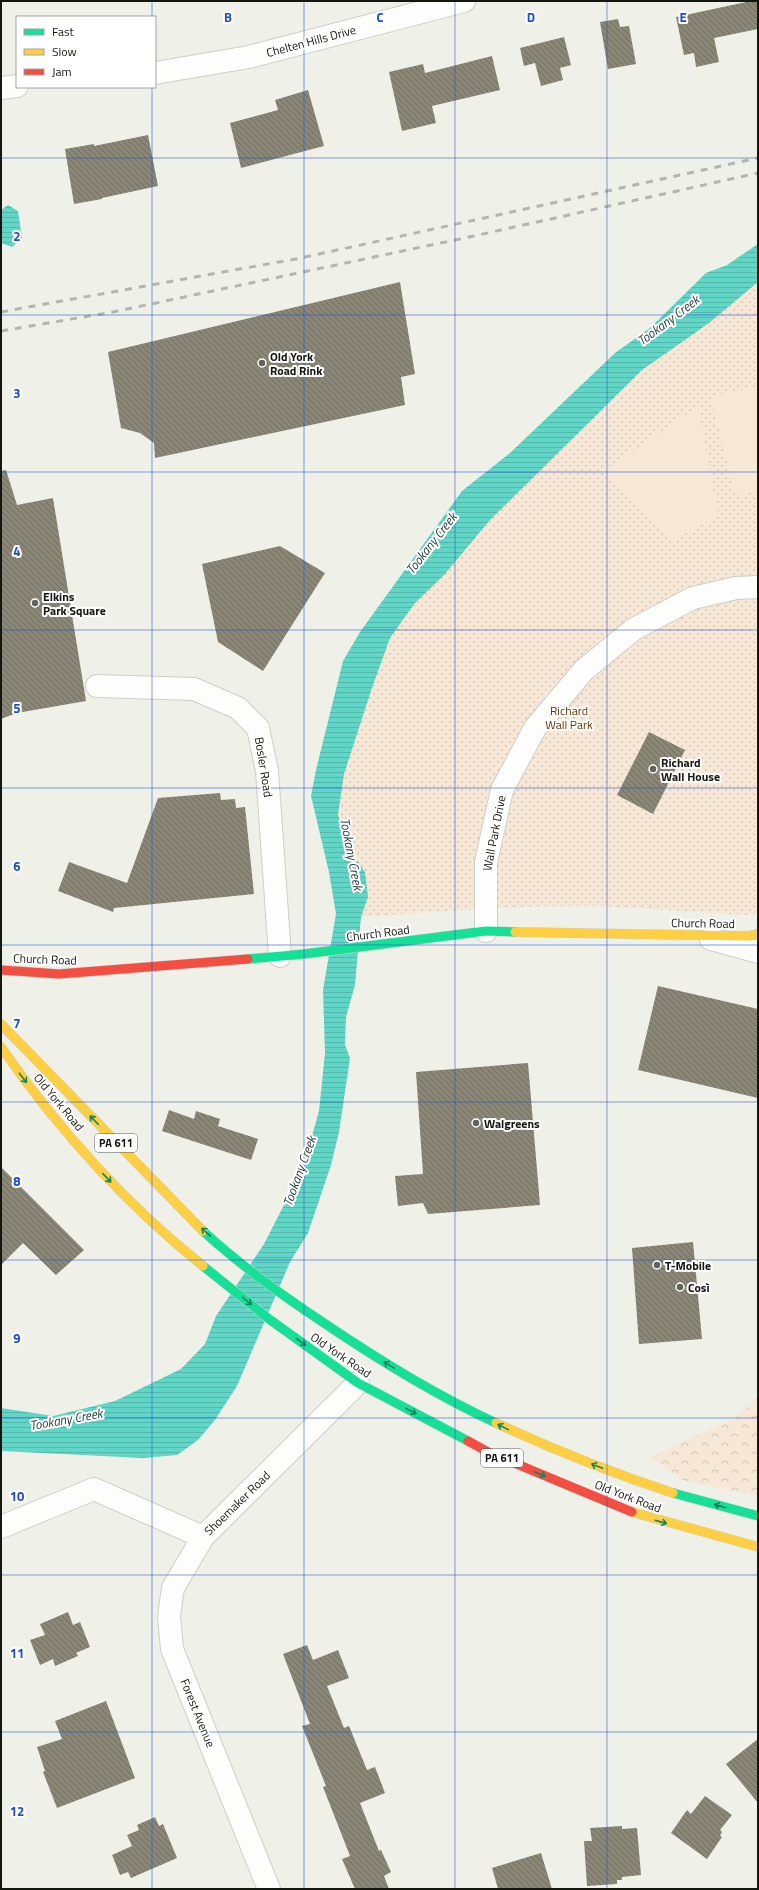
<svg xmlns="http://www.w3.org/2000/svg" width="759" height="1890" font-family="'Titillium Web',sans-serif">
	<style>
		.grass { fill: url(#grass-dots) }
		.forest { fill: url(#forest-crowns) }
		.garden { fill: #f6e7d6 }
		.water { fill: url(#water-rules) }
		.building { fill: url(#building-back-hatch) }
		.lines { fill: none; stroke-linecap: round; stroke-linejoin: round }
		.street-casing { stroke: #cdcfc8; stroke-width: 24 }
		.fast-casing { stroke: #cdcfc8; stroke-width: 10 }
		.slow-casing { stroke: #cdcfc8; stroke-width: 10 }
		.jam-casing { stroke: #cdcfc8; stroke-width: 10 }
		.street { stroke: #fdfdfc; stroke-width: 22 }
		.fast { stroke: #16e098; stroke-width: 9 }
		.slow { stroke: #ffcf43; stroke-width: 9 }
		.jam { stroke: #f24e42; stroke-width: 9 }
		.rail { stroke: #b4b5b2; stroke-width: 3; stroke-dasharray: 7 7; stroke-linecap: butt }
		.oneway { stroke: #15855b }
		.grid { fill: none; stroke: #1d4ed8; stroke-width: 1; stroke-opacity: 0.55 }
		.poi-dot { fill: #61635c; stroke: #fff; stroke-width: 1.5 }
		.labels { text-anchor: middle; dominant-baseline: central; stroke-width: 4; stroke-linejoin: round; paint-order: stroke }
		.shield { fill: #fff; stroke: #5a5c58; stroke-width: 1 }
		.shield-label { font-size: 11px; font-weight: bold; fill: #141610 }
		.street-label { font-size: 12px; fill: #141610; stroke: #fff }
		.poi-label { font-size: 12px; font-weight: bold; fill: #141610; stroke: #fff; text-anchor: start }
		.park-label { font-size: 12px; fill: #6a3600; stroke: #fff }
		.water-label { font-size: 13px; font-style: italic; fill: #253e3a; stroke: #fff }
		.grid-label { font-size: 13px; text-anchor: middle; font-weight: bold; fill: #1d4ed8; stroke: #fff; stroke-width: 4; stroke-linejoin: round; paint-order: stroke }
	</style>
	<defs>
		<pattern id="grass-dots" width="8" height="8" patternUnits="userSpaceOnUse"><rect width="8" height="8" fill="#f6e7d6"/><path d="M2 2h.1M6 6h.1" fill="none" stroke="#d2c5b7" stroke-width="1.8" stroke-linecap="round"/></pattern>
		<pattern id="forest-crowns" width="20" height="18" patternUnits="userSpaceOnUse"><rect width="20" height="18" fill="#f6e7d6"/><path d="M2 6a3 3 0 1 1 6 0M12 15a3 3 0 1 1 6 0" fill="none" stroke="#d2c5b7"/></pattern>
		<pattern id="water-rules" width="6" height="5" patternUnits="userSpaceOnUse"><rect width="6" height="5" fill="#61d6c6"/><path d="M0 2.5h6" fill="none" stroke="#53b7a9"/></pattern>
		<pattern id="building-back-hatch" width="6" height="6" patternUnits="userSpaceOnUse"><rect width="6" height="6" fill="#8a8777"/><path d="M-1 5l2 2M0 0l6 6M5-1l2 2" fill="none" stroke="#706d60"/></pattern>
	</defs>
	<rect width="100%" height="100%" fill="#eff1e8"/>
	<!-- grass -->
	<path class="grass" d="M758,282V913L749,915L600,906L505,907L361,917L368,897L365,872L352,853L338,815L344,774L372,688L390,638L415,603L444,575L490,520L642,370L709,323Z"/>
	<!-- forest -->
	<path class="forest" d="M758,1397V1496L682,1480L650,1457L735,1418Z"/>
	<!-- garden -->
	<g class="garden">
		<path d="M758,386V490L735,496L711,397Z"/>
		<path d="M698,406L719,516L670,541L603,471Z"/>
	</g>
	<!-- water -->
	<g class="water">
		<path d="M8,205L18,211L22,238L12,247L1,243V210Z"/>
		<path d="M758,244V282L709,323L642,370L490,520L444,575L415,603L390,638L372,688L344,774L338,815L352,853L365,872L368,897L361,917L355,985L346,1017L345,1045L350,1058L339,1132L331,1165L308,1233L290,1262L237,1386L215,1420L198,1440L177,1455L143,1458L1,1451V1408L53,1416L115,1401L181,1369L205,1344L216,1316L264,1244L285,1203L297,1189L319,1111L325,1053L323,990L336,914L329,872L311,796L316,770L343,661L360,632L462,491L510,453L615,353L650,328L706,273L727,265Z"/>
	</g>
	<!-- building -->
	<g class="building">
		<path d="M751,1H758V29L714,38L719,62L696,67L694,53L684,55L676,17Z"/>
		<path d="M618,19L620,27L629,26L636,64L608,69L600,22Z"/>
		<path d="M564,37L571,65L560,68L563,80L541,86L535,63L524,66L520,48Z"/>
		<path d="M492,56L500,90L432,106L436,123L402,131L389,72L423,64L425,73Z"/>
		<path d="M308,90L324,146L241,168L230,123L278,110L275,100Z"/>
		<path d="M148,135L158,186L102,198V199L74,204L65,149L94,144V146Z"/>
		<path d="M400,282L415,374L401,377L405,405L155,458L154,443L140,433L121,428L108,352Z"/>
		<path d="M6,470L17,505L53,498L86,701L17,713L1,719V471Z"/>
		<path d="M280,546L325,573L263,671L218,642L202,564Z"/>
		<path d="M649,732L685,750L653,814L617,795Z"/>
		<path d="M220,793L221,800L235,799L236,808L245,807L254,894L114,908L113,912L58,891L69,862L127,883L158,798Z"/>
		<path d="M658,986L758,1009V1098L638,1070Z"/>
		<path d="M528,1063L540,1205L428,1214L423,1203L398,1206L395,1176L423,1174L416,1072Z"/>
		<path d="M169,1110L194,1119L196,1111L220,1119L218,1126L258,1139L251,1160L162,1131Z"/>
		<path d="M1,1167L84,1250L56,1275L23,1243L1,1265Z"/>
		<path d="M693,1242L702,1339L639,1344L632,1248Z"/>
		<path d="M68,1612L73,1625L80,1622L90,1647L76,1653L78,1656L55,1666L53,1659L40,1665L30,1640L45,1635L40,1624Z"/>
		<path d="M307,1645L313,1660L338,1650L349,1678L327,1686L344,1728L349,1726L367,1770L375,1767L385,1793L360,1803L379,1851L381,1850L391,1872L384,1876L389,1889H355L342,1859L350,1856L323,1787L326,1786L302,1726L310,1724L283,1654Z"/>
		<path d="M106,1701L135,1778L57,1808L43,1772L45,1771L37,1747L62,1739L55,1721Z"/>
		<path d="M758,1739V1803L726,1764Z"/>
		<path d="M705,1796L732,1815L720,1830L722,1832L720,1836L722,1837L707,1859L671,1833L687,1810L691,1814Z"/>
		<path d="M155,1817L159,1826L163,1824L177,1858L131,1878L128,1872L120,1875L112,1855L132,1846L127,1835L139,1830L137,1825Z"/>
		<path d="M622,1826V1829L637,1828L641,1875L622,1877V1880H617V1884L587,1886L584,1841H592L590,1828Z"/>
		<path d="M541,1853L552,1889H498L492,1868Z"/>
	</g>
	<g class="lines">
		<defs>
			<g id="street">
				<path d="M155,73L249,57L464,1"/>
				<path d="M1,88L17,86"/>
				<path d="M97,686L194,689L238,708L258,728L267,771L280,956"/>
				<path d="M486,931V862L502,790L535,728L584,670L634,629L693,598L736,588L758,587"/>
				<path d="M711,939L758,952"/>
				<path d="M1,1527L94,1489L203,1537L358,1383"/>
				<path d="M203,1537L173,1588L169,1616L172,1649L269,1889"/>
			</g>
			<g id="fast">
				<path d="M248,959L304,954L486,931L515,932"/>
				<path d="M203,1231C239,1264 280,1294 321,1321C377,1359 435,1395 496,1423"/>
				<path d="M203,1266L269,1319L358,1383L468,1441"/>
				<path d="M673,1493L758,1516"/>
			</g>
			<g id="slow">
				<path d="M515,932L749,936L758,934"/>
				<path d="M1,1024L203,1231"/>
				<path d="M1,1047C58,1129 126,1204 203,1266"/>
				<path d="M496,1423C554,1450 612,1473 673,1493"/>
				<path d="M632,1512L758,1547"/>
			</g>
			<g id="jam">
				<path d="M1,970L59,974L248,959"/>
				<path d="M468,1441L488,1452L632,1512"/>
			</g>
		</defs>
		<!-- street casing -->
		<use href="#street" class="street-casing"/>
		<!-- fast casing -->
		<use href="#fast" class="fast-casing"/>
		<!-- slow casing -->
		<use href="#slow" class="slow-casing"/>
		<!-- jam casing -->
		<use href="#jam" class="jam-casing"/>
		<!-- street -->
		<use href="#street" class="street"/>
		<!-- fast -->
		<use href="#fast" class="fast"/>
		<!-- slow -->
		<use href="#slow" class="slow"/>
		<!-- jam -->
		<use href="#jam" class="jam"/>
		<!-- rail -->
		<g class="rail">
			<path d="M1,312L301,258L758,158"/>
			<path d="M1,331L113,312L474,236L758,173"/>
		</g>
	</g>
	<!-- one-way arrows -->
	<defs><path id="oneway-shaft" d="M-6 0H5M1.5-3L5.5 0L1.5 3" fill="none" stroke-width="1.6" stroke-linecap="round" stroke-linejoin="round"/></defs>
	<g class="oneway">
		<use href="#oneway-shaft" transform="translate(23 1078) rotate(52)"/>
		<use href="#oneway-shaft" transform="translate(94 1120) rotate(-134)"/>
		<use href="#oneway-shaft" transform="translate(107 1178) rotate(47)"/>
		<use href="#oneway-shaft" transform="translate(206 1232) rotate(-137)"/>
		<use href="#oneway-shaft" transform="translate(247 1301) rotate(39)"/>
		<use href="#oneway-shaft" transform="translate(301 1342) rotate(36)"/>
		<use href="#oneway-shaft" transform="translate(389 1365) rotate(-149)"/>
		<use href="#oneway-shaft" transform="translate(411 1411) rotate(28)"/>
		<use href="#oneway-shaft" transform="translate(503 1427) rotate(-154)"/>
		<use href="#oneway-shaft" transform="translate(597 1466) rotate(-159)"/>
		<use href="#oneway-shaft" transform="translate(540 1474) rotate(23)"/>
		<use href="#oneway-shaft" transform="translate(720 1506) rotate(-164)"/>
		<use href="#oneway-shaft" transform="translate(661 1522) rotate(16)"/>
	</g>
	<!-- grid -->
	<path class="grid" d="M152,1V17M304,1V1889M455,1V1889M607,1V1889M152,87V1889M1,158H758M1,315H758M1,472H758M1,630H758M1,788H758M1,945H758M1,1102H758M1,1260H758M1,1418H758M1,1575H758M1,1732H758"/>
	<!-- markers -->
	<g class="poi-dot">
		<circle cx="262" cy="363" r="4"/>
		<circle cx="35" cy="603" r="4"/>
		<circle cx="653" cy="769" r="4"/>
		<circle cx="476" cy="1123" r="4"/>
		<circle cx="657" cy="1265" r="4"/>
		<circle cx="680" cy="1287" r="4"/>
	</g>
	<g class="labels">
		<!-- shield labels -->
		<g class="shield">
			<rect x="95" y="1134" width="42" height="18" rx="3"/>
			<rect x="481" y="1449" width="42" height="18" rx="3"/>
		</g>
		<g class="shield-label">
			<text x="116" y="1143">PA 611</text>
			<text x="502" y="1458">PA 611</text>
		</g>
		<!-- street labels -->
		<g class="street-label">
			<text transform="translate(311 41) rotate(-15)">Chelten Hills Drive</text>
			<text transform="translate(264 767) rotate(81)">Bosler Road</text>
			<text transform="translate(494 833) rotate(-79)">Wall Park Drive</text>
			<text transform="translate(703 923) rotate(1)">Church Road</text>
			<text transform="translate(378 933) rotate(-7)">Church Road</text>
			<text transform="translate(45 959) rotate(2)">Church Road</text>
			<text transform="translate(59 1102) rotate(50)">Old York Road</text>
			<text transform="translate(341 1355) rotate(34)">Old York Road</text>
			<text transform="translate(628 1496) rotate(21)">Old York Road</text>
			<text transform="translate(237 1503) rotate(-44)">Shoemaker Road</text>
			<text transform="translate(198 1713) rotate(68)">Forest Avenue</text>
		</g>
		<!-- poi labels -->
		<g class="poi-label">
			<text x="270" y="356">Old York<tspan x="270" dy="14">Road Rink</tspan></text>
			<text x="43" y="596">Elkins<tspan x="43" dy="14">Park Square</tspan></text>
			<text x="661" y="762">Richard<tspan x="661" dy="14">Wall House</tspan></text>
			<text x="484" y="1123">Walgreens</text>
			<text x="665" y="1265">T-Mobile</text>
			<text x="688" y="1287">Così</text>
		</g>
		<!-- park labels -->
		<g class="park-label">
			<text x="569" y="710">Richard<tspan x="569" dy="14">Wall Park</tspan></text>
		</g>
		<!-- water labels -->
		<g class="water-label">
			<text transform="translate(668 320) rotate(-37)">Tookany Creek</text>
			<text transform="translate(431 543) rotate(-52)">Tookany Creek</text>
			<text transform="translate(352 854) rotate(79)">Tookany Creek</text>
			<text transform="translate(299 1171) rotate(-70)">Tookany Creek</text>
			<text transform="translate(66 1419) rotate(-10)">Tookany Creek</text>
		</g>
	</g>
	<g class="grid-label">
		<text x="228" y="22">B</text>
		<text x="380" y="22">C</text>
		<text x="531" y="22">D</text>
		<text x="683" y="22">E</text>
		<text x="17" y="241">2</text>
		<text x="17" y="398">3</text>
		<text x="17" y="556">4</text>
		<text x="17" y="713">5</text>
		<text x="17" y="871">6</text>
		<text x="17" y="1028">7</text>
		<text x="17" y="1186">8</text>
		<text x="17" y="1343">9</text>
		<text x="17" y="1501">10</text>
		<text x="17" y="1658">11</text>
		<text x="17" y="1816">12</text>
	</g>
	<!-- border -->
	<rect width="759" height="1890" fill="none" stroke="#141610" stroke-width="4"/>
	<!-- legend -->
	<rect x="16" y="16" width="140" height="72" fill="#ffffff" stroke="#a1a29f"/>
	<rect x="24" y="29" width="20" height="6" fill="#16e098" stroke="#a1a29f"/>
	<text x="52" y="36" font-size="12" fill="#141610">Fast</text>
	<rect x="24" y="49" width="20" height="6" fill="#ffcf43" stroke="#a1a29f"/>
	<text x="52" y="56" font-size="12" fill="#141610">Slow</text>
	<rect x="24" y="69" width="20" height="6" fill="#f24e42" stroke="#a1a29f"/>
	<text x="52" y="76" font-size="12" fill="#141610">Jam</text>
</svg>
